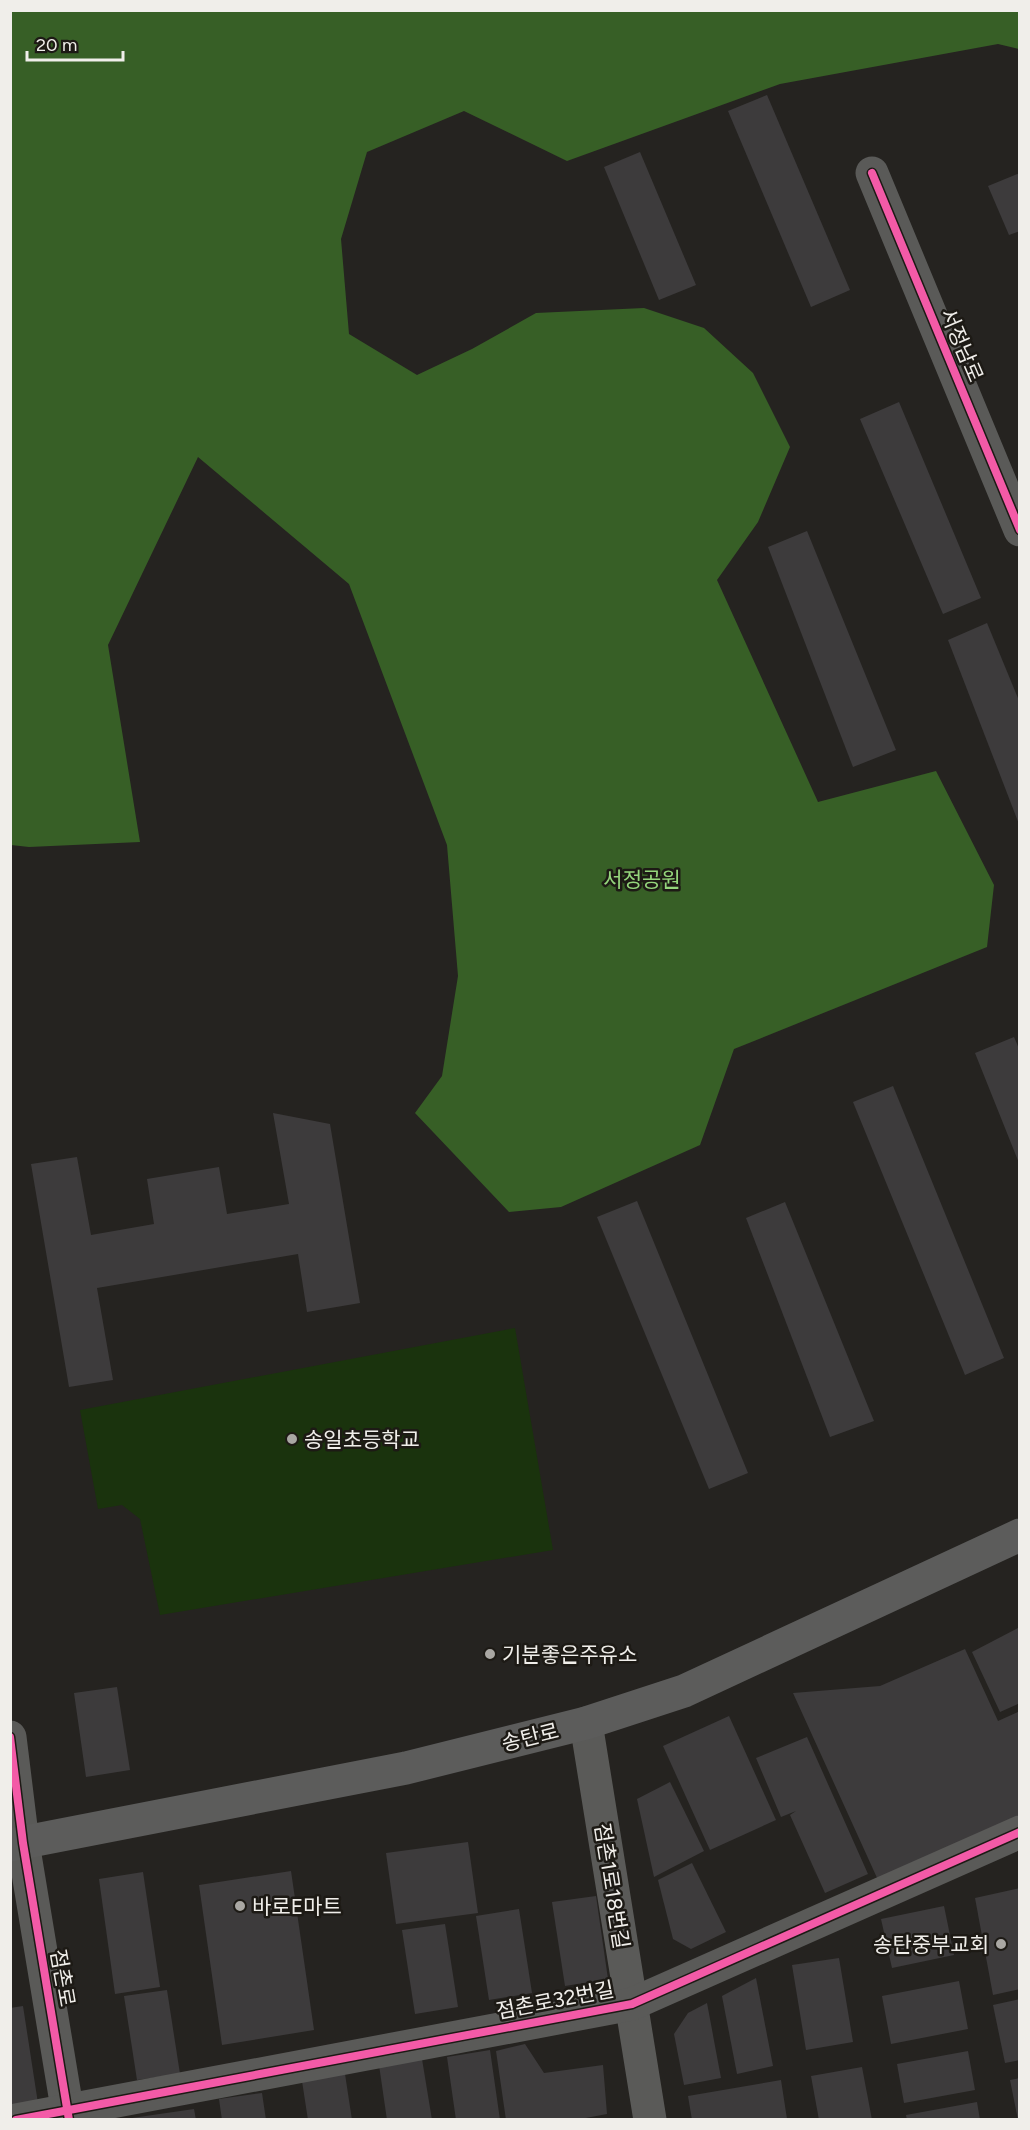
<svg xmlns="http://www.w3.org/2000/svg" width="1030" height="2130" font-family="Figtree,'Noto Sans KR',sans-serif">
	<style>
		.green { fill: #1a330d }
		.forest { fill: #375f26 }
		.building { fill: #3d3b3c }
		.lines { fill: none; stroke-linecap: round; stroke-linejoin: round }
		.minor { stroke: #5a5a58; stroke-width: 33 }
		.secondary { stroke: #5c5c5b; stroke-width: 33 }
		.cycleway-casing { stroke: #1d1a15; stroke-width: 11 }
		.cycleway { stroke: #f35aa7; stroke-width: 8 }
		.poi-dot { fill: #a9a7a3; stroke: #1d1a15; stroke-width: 2 }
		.labels { text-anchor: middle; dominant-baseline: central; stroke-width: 5; stroke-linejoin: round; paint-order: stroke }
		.street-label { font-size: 21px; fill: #f0eeea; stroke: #1d1a15 }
		.park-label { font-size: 21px; fill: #95d67c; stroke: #1d1a15 }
		.poi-label { font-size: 21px; fill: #f0eeea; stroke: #1d1a15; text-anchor: start }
	</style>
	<rect width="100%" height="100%" fill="#252320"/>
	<!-- green -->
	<path class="green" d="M515,1328L553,1550L160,1615L140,1519L122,1505L98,1509L80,1410Z"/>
	<!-- forest -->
	<path class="forest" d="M11,10L1019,11V49L998,44L780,84L567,161L464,111L367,152L341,239L349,334L417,375L472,349L536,313L644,308L704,328L753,373L790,447L758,522L717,580L818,802L936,771L994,885L987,947L734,1049L700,1145L561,1207L509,1212L415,1113L442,1076L458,976L447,845L349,584L198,457L108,645L140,842L29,847L11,845Z"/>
	<!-- building -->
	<g class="building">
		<path d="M767,95L850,290L811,307L728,111Z"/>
		<path d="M640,152L696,285L659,300L604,167Z"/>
		<path d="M1020,173V231L1009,235L988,186Z"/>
		<path d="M899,402L981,598L943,614L860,419Z"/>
		<path d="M807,531L896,750L853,767L768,547Z"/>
		<path d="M987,623L1020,703L1019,824L948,640Z"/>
		<path d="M1014,1037L1020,1051L1019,1163L975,1053Z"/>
		<path d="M893,1086L1004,1358L965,1375L853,1102Z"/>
		<path d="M273,1113L330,1124L360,1303L307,1312L298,1254L97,1288L113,1380L69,1387L31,1164L77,1157L91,1235L154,1224L147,1179L219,1167L227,1214L289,1204Z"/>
		<path d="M637,1201L748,1473L709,1489L597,1217Z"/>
		<path d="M785,1202L874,1421L830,1437L746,1218Z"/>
		<path d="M1020,1627V1703L1000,1712L972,1652Z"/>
		<path d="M965,1649L998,1721L1020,1711V1817L878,1880L793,1693L880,1686Z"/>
		<path d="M117,1687L130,1770L86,1777L74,1693Z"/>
		<path d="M729,1716L776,1820L710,1850L663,1746Z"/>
		<path d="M807,1737L868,1874L825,1893L790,1815L796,1811L781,1817L756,1758Z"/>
		<path d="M670,1782L704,1851L654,1877L637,1799Z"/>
		<path d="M468,1842L478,1913L396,1924L386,1853Z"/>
		<path d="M692,1863L726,1932L691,1949L673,1939L658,1880Z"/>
		<path d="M291,1871L314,2030L222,2045L199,1885Z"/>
		<path d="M143,1872L160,1987L115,1994L99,1879Z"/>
		<path d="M1020,1888V1989L993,1995L975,1898Z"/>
		<path d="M596,1896L608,1979L565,1986L552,1902Z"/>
		<path d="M944,1906L954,1955L892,1968L881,1919Z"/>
		<path d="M519,1909L532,1993L489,2000L476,1916Z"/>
		<path d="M445,1924L458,2007L415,2014L402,1930Z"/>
		<path d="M839,1958L853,2042L806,2050L792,1965Z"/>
		<path d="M756,1978L773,2066L737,2074L722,1996Z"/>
		<path d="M959,1981L968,2029L891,2044L882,1996Z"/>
		<path d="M167,1990L180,2074L137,2080L124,1996Z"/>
		<path d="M1020,1999V2060L1005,2063L993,2005Z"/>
		<path d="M707,2003L721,2078L684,2085L674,2034L688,2013Z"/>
		<path d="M23,2006L39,2110L10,2115V2008Z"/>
		<path d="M525,2044L544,2073L603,2065L607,2114L575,2120H506L496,2051Z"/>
		<path d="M490,2050L500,2120H456L447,2057Z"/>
		<path d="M968,2051L975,2090L904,2103L897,2064Z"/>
		<path d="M422,2059L432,2120H387L379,2065Z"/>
		<path d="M862,2067L872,2120H819L811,2076Z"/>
		<path d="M345,2074L352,2120H308L302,2081Z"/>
		<path d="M1020,2078V2120H1018L1010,2080Z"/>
		<path d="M781,2080L787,2119L692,2120L688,2096Z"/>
		<path d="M262,2093L266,2120H222L219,2099Z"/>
		<path d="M977,2102L980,2120H907L906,2115Z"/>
		<path d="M194,2109L196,2120H132V2118Z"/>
	</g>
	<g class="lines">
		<!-- minor -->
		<g class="minor">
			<path d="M872,173L1020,530"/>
			<path d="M586,1723L650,2120"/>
			<path d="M10,1737L23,1843L69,2120"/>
			<path d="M16,2120L632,2004L1020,1832"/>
		</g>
		<!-- secondary -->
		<path class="secondary" d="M10,1845L406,1768L586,1723L684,1691L1020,1535"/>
		<defs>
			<g id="cycleway">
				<path d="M872,173L1020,530"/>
				<path d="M10,1737L23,1843L69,2120"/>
				<path d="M16,2120L632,2004L1020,1832"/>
			</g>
		</defs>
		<!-- cycleway casing -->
		<use href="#cycleway" class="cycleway-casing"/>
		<!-- cycleway -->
		<use href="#cycleway" class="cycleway"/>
	</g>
	<!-- markers -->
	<g class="poi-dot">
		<circle cx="292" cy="1439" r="6"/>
		<circle cx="490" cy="1654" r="6"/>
		<circle cx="240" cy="1906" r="6"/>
		<circle cx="1001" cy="1944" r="6"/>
	</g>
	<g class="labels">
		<!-- street labels -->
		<g class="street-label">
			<text transform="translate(962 345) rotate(67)">서정남로</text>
			<text transform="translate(530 1737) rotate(-14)">송탄로</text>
			<text transform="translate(612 1886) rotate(81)">점촌1로18번길</text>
			<text transform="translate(63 1978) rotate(80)">점촌로</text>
			<text transform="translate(555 2000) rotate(-11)">점촌로32번길</text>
		</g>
		<!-- park labels -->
		<g class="park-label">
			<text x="642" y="879">서정공원</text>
		</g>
		<!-- poi labels -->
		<g class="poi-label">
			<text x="304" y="1439">송일초등학교</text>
			<text x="502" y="1654">기분좋은주유소</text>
			<text x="252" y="1906">바로E마트</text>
			<text x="989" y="1944" text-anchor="end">송탄중부교회</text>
		</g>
	</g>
	<!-- border -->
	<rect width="1030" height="2130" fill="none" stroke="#f0eeea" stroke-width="24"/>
	<!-- scale -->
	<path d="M27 51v9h96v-9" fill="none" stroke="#f0eeea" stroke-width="3"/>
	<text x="36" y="51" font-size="18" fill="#f0eeea" stroke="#1d1a15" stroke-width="4.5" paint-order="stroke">20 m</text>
</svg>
